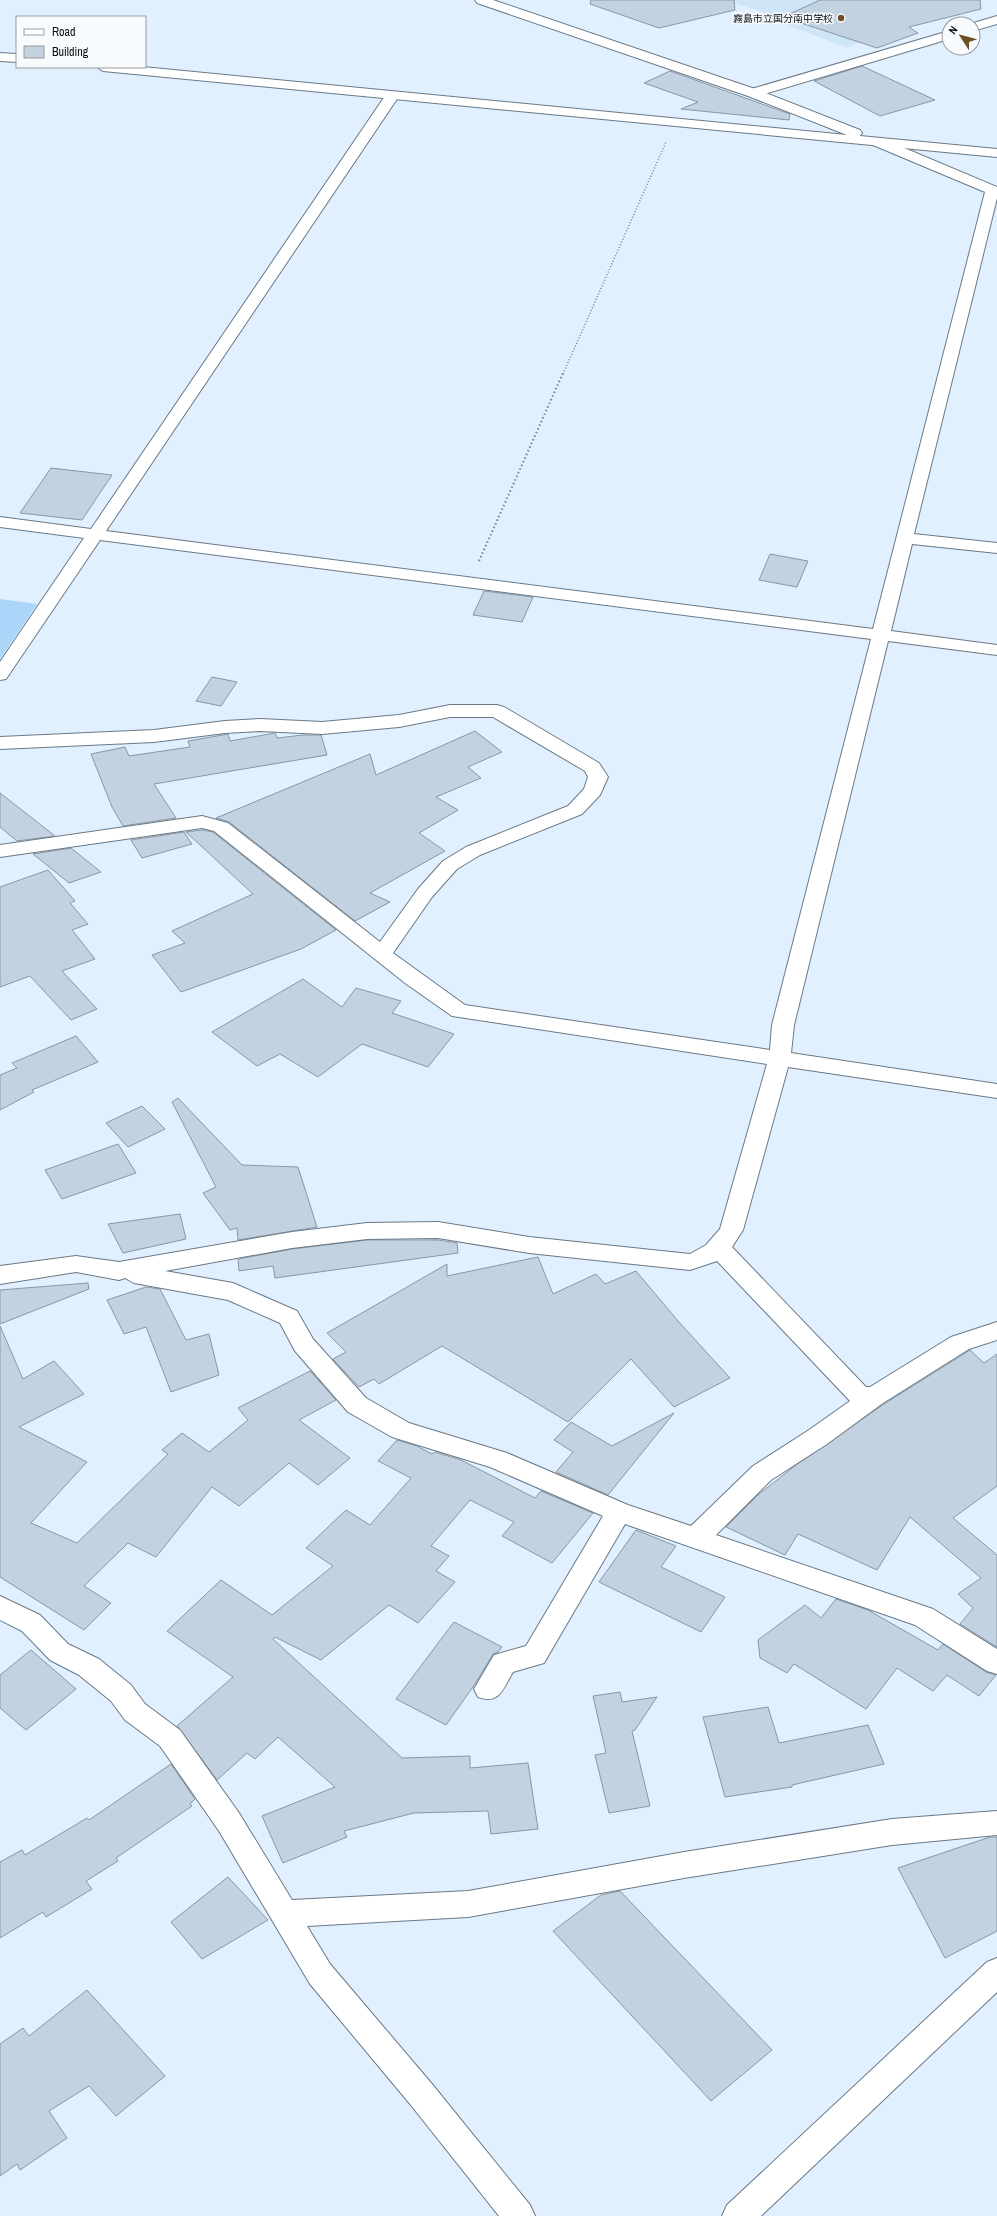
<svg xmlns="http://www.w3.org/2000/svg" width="997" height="2216" font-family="'Archivo Narrow','Noto Sans JP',sans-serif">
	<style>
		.built { fill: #cfe5f8 }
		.green { fill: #acd6f9 }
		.building { fill: #c2d2e0; stroke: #8897a4 }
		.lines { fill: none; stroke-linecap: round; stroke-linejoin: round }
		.minor-casing { stroke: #6a7985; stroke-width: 2 }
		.tertiary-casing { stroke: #6a7985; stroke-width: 2 }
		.path-far1 { stroke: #78828c; stroke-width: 1.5; stroke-dasharray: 1 2; stroke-linecap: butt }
		.path { stroke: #78828c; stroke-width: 2; stroke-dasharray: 1.5 2.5; stroke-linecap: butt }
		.minor { fill: #fff; fill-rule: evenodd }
		.tertiary { fill: #fff; fill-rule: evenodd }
		.poi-dot { fill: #6f5025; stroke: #f8fbfe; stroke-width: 1.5 }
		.labels { text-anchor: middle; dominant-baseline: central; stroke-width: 3; stroke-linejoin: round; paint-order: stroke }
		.far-poi-label { font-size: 10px; fill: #070c11; stroke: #f8fbfe; text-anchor: end }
	</style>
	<rect width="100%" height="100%" fill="#e0f0fe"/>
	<!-- built -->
	<path class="built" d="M724,0H910L931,7L848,48L784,24L760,11Z"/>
	<!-- green -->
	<path class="green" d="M0,599L37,604L0,659Z"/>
	<!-- building -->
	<g class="building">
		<path d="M591,0H734L735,10L659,28L590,4Z"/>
		<path d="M820,0H980L981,9L909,27L918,33L877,48L783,17Z"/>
		<path d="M862,66L935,100L880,116L814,81Z"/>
		<path d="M670,71L790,114L789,120L681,109L698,102L644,83Z"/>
		<path d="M51,468L112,475L82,520L20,513Z"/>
		<path d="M770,554L808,561L797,587L759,580Z"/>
		<path d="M484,591L533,597L522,622L473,615Z"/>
		<path d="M212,677L237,682L221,706L196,701Z"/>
		<path d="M475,731L502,752L468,767L481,778L436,797L458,810L419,833L445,851L370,893L390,902L355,921L229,822L216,818L370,754L376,775Z"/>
		<path d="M275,733L277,738L303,735H321L327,755L154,784L176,818L123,826L112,807L91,754L125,747L129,756L190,747L188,741L228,734L230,741Z"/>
		<path d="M0,793L55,836L17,841L0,827Z"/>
		<path d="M202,830L213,832L336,930L301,949L181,992L152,955L185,943L172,931L253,894L186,832Z"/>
		<path d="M184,832L192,844L142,858L131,840Z"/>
		<path d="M71,848L101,872L69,883L33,854Z"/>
		<path d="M48,870L75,901L70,903L88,924L72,930L95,959L62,971L97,1009L71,1020L30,976L0,987V887Z"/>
		<path d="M303,979L342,1007L356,988L401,1001L392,1013L454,1034L428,1067L362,1044L318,1077L280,1054L257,1066L212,1032Z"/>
		<path d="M76,1036L98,1062L32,1090L34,1092L0,1110V1075L17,1068L12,1063Z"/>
		<path d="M178,1098L242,1165L298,1167L317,1227L238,1240L237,1228L230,1230L203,1193L216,1187L172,1102Z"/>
		<path d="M142,1106L165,1129L128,1147L106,1123Z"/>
		<path d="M118,1144L136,1173L62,1199L45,1170Z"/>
		<path d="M180,1214L186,1239L123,1253L108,1224Z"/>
		<path d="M367,1240H438L457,1243L458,1253L275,1278L273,1266L239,1271L238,1259L292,1249Z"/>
		<path d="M538,1257L553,1294L596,1274L605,1284L636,1271L678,1321L730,1378L674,1407L631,1359L568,1422L442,1346L379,1384L374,1379L359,1387L333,1359L346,1352L327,1333L447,1264V1276Z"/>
		<path d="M88,1283L89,1289L0,1324V1290Z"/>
		<path d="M146,1287L160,1289L186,1340L209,1334L219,1375L171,1392L146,1327L124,1334L107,1300Z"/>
		<path d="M0,1326L23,1379L54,1361L84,1394L19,1427L87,1462L31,1523L77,1543L168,1454L162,1450L182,1433L209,1452L248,1420L238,1408L310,1371L336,1400L299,1420L350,1458L318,1485L289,1463L239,1506L212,1487L156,1557L128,1543L84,1586L111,1603L84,1630L0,1577Z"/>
		<path d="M970,1350L984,1363L997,1354V1486L953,1518L997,1555V1647L960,1624L973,1608L958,1594L981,1578L910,1517L877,1570L798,1534L785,1555L726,1527L758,1495L796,1465L884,1404Z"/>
		<path d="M674,1413L608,1495L556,1472L573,1452L554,1440L571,1422L612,1446Z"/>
		<path d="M397,1440L417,1446L432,1454L435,1452L461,1460L535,1498L541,1491L593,1513L552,1563L502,1536L514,1522L470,1500L431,1546L449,1556L436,1571L455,1582L418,1623L389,1605L321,1660L275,1637L273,1639L402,1758L470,1756V1768L528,1763L538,1829L491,1834L488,1811L414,1813L344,1831L347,1837L283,1863L262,1816L335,1787L278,1737L255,1759L247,1753L217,1780L177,1726L233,1677L167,1631L221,1580L272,1615L333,1566L306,1548L346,1510L370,1525L411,1478L378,1461Z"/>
		<path d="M636,1530L676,1546L661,1567L725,1597L701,1632L599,1582Z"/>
		<path d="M836,1599L868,1610L938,1650L943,1644L986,1672L996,1675L979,1696L947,1675L933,1691L897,1668L866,1709L794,1664L787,1673L760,1658L758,1640L805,1605L821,1618Z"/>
		<path d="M454,1622L502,1647L498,1652L493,1654L475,1684L446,1725L396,1699Z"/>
		<path d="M31,1650L76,1689L26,1730L0,1708V1675Z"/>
		<path d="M620,1692L622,1702L657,1697L635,1730L632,1731L650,1806L609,1813L595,1755L606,1753L593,1696Z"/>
		<path d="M768,1707L779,1743L868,1725L884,1764L792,1785V1787L725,1797L703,1717Z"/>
		<path d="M171,1764L195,1799L190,1804L192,1806L116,1858L118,1861L86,1881L92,1889L46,1917L43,1912L0,1938V1862L22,1850L25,1855L87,1818L89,1820Z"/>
		<path d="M990,1837H997V1931L945,1958L898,1868Z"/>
		<path d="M228,1877L268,1920L202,1959L171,1922Z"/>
		<path d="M620,1891L772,2050L711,2101L553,1931L601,1895Z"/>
		<path d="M87,1990L165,2076L116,2116L89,2086L49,2111L67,2138L20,2170L17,2164L0,2176V2044L23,2028L29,2036Z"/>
	</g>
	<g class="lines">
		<defs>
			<g id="minor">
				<path d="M997,16V24L973,31V24H970Z"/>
				<path d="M949,31V39L758,96H748L746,93L748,90Z"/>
				<path d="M392,92L399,96L106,531L873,629L985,192L873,145L871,142L873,139H883L997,187V198L914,534L997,543V553L912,544L891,631L997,645V655L888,641L794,1025L791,1053L997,1084V1098L788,1067L743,1230L732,1247L866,1387H870L951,1337L997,1322V1340L969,1349L883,1403L827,1444L771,1480L716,1535L933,1609L997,1649V1674L987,1671L915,1625L625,1524L544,1663L513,1672C503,1688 500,1705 478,1697L474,1689L494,1655L526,1646L603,1516L490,1467L392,1437L348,1412L295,1351L280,1323L228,1300L134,1283L125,1278L119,1280L76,1272L0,1284V1266L76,1256L119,1262L292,1232L367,1223L438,1222L529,1237L690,1254L706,1245L720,1229L767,1064L452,1016L405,983L214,831L202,828L0,857V845L202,816L228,823L380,942L418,889L443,861L466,847L568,806L584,789L588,777L585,771L493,717H450L399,727L322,734L260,731L225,733L154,742L0,749V737L154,730L225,721L260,719L322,722L399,715L450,705H497L504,707L599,763L608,777L600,795L582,814L480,855L457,869L432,897L393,953L465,1005L770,1050L772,1025L871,639L100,540L6,679L0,680V662L84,538L0,527V517L91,529L385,96ZM438,1238L529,1253L690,1270L717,1261L850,1401L809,1430L753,1466L691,1526L628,1505L507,1453L409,1423L366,1398L313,1339L297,1311L233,1283L165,1271L292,1248L367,1239Z"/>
				<path d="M0,1596L40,1615L68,1644L99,1659L131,1685L145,1704L180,1730L239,1813L292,1900L468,1891L684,1852L892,1819L997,1811V1835L892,1845L684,1878L468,1917L307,1926L330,1964L432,2084L530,2205L535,2216H499L410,2104L310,1984L219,1831L160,1746L125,1720L111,1701L79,1675L50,1660L22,1631L0,1620Z"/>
				<path d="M997,1958V1992L761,2216H722L727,2205L987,1962Z"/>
			</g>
			<g id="tertiary">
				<path d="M475,0H493L758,90L860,130L862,133L860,136L997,149V157L103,71L97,67H143L847,135L748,96L477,3Z"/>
				<path d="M0,53L17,54V62L0,61Z"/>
			</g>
		</defs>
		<!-- minor casing -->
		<use href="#minor" class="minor-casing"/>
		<!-- tertiary casing -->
		<use href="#tertiary" class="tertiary-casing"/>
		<!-- path-far1 -->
		<path class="path-far1" d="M563,374L666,142"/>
		<!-- path -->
		<path class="path" d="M479,561L563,373"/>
		<!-- minor -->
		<use href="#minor" class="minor"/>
		<!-- tertiary -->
		<use href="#tertiary" class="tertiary"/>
	</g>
	<!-- markers -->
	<circle class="poi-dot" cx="841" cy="18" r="4"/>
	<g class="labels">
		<!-- far-poi labels -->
		<g class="far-poi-label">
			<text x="833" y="18">霧島市立国分南中学校</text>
		</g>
	</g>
	<!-- legend -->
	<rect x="16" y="16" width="130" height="52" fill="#f8fbfe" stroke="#989b9f"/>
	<rect x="24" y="29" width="20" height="6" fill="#ffffff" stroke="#989b9f"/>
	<text x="52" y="36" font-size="12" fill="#070c11">Road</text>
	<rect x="24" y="46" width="20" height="12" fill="#c2d2e0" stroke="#989b9f"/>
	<text x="52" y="56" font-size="12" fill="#070c11">Building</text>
	<!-- north arrow -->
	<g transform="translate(961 36) rotate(306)"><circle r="19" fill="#f8fbfe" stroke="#989b9f"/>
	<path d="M0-3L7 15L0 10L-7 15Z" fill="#6f5025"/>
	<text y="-6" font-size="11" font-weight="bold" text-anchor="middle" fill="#070c11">N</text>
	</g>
</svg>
